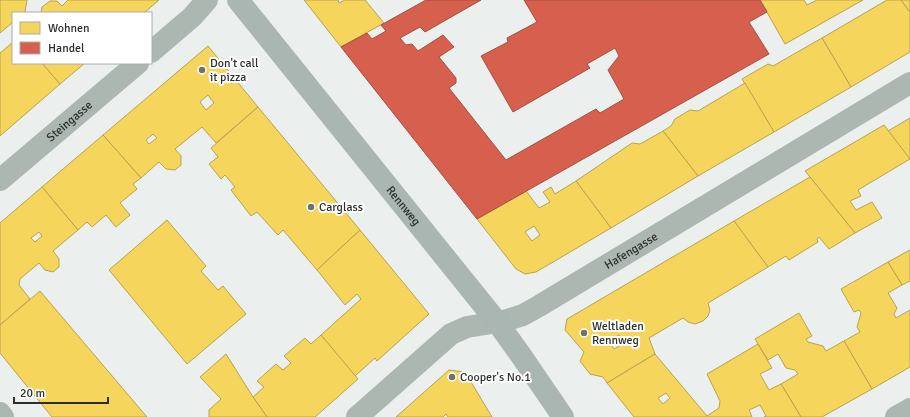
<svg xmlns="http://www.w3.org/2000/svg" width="910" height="417" font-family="Signika,sans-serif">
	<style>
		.homes { fill: #f6d55c; stroke: #baa34e; fill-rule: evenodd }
		.shops { fill: #d6604d; stroke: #a35144 }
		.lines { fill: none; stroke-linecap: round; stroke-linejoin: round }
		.minor { stroke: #acb7b2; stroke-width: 22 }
		.secondary { stroke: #aab6b1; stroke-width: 22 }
		.tram { stroke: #aeb4b2; stroke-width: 1 }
		.poi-dot { fill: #707271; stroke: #fff; stroke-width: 1.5 }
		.labels { text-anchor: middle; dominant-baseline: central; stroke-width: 4; stroke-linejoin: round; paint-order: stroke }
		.poi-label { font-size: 12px; fill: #2d2f2e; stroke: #fff; text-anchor: start }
		.street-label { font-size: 12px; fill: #2d2f2e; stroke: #fff }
	</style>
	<rect width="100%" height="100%" fill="#ebefed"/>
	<!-- homes -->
	<g class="homes">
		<path d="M0,0H27L25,12L23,13H13V22L0,33Z"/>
		<path d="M68,0H159L144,13H41L42,7L50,1H57L62,6Z"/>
		<path d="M304,0H338L339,3L345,0H365L384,23L341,47Z"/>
		<path d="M760,0H804L807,5L817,0H863L785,44Z"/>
		<path d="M887,0H901L910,12V52L851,87L822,38Z"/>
		<path d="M901,0H910V12Z"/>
		<path d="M822,38L851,87L774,132L742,79L768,64L773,66Z"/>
		<path d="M13,42V63H42L60,84L0,136V53Z"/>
		<path d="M208,46L258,107L216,143L202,127L175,149L181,156V165L175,170L166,169L159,162L141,178L103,135ZM208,95L214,103L206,110L200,102ZM153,134L157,138L149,144L146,140Z"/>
		<path d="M42,63H85L60,84Z"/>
		<path d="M745,83L774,132L698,176L663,131L671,126L675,119L690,110L698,111Z"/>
		<path d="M258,107L360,230L317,270L283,230L278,235L257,212L251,216L231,190L235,187L225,175L221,179L209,164L218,157L211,148Z"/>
		<path d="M910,118V160L888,131Z"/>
		<path d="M884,125L910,159L858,190L861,196L850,201L856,210L872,202L882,218L855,233L805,171Z"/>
		<path d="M663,131L698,176L611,228L576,181L632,143L640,144Z"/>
		<path d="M103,135L141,178L133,184L137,189L120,203L130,215L116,227L106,215L92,227L87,222L78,230L42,187Z"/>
		<path d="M810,177L855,233L829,249L819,237L817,239L818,242L789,260L786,256L768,267L734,221Z"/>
		<path d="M576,181L611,228L536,272L525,274L516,269L477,219L526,191L539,208L550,202L543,192L551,187L555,194ZM534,226L540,235L532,241L525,232Z"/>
		<path d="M42,187L78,230L53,251L59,259V267L53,272L45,270L39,263L20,279L19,285L30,299L0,325V223ZM39,232L42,236L35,242L31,238Z"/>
		<path d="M167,220L206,266L201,271L218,290L223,286L246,314L187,364L109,270Z"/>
		<path d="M734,221L768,267L708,303L710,310L708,316L703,321L695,324L688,322L683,318L649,338L655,354L607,383L603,377L590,374L580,361L584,352L565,330L567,319ZM619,335L624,343L614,349L609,341Z"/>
		<path d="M360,230L429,314L377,361L375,358L355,376L321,335L361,299L357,294L345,305L317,270Z"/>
		<path d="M910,250V281L902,285L888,262Z"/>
		<path d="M888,262L902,285L888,293L897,308L894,314L896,318L910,310V367L872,389L844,341L860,332L857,327L861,313L859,310L854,312L841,289Z"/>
		<path d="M40,291L147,417H52L0,353V325Z"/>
		<path d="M799,313L812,336L806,339L808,342L823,346L826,351L844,341L872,389L822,417H801L781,384L798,374L795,370L786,368L778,354L768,360L755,339Z"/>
		<path d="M321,335L358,379L315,417H267L253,397L264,387L257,381L276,364L283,370L291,363L284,356L305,338L311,344Z"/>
		<path d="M758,344L772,368L760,374L769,390L781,384L801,417H764L766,416L760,405L749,410L752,417H634L607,383L655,354L707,416L719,408L720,401L707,374ZM666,393L670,398L663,404L658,398Z"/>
		<path d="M226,354L253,397L267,417H209V410L221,399L200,377Z"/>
		<path d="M449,370L465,372L492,417H448L446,414L443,417H396Z"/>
	</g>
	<!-- shops -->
	<path class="shops" d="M426,0H481L425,32L420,27L400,38L406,45L412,44L418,51L443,35L454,47L439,57L456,78V83L449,88L506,160L596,109L600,113L624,99L608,70L619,56L615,48L587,64L590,68L513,112L481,56L508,42L507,38L537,22L524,0H642V1L645,0H760L767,12L749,22L769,54L477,219L341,47L367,33L372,39L386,31L381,25Z"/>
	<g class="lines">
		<!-- minor -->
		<g class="minor">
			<path d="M151,52L192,17L207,0"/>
			<path id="s1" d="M0,180L138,63"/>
			<path d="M0,413L3,417"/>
			<path id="s2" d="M357,417L451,334L467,327L504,321L523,315L539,306L910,83"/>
			<path d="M896,417L910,409"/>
		</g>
		<!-- secondary -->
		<path class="secondary" id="s3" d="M238,0L497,322L520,354L563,417"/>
		<!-- tram -->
		<g class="tram">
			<path d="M228,0L445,269L494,332L553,417"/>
			<path d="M246,0L382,167L504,321L536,366L570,417"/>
		</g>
	</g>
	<!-- markers -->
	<g class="poi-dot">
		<circle cx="202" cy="70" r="4"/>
		<circle cx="311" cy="207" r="4"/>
		<circle cx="584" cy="333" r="4"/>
		<circle cx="452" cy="377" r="4"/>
	</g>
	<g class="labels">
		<!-- poi labels -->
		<g class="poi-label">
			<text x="210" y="63">Don't call<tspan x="210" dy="14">it pizza</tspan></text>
			<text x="319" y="207">Carglass</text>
			<text x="592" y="326">Weltladen<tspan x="592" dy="14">Rennweg</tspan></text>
			<text x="460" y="377">Cooper's No.1</text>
		</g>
		<!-- street labels -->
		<g class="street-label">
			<text stroke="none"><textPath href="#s1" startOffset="91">Steingasse</textPath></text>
			<text stroke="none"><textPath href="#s3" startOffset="264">Rennweg</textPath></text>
			<text stroke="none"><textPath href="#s2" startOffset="326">Hafengasse</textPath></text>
		</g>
	</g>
	<!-- legend -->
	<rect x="12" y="12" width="140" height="52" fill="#ffffff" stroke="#abacab"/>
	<rect x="20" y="22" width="20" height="12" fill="#f6d55c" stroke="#abacab"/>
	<text x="48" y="32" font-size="12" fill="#2d2f2e">Wohnen</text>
	<rect x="20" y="42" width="20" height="12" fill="#d6604d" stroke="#abacab"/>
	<text x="48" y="52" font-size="12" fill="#2d2f2e">Handel</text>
	<!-- scale -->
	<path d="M14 397v6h94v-6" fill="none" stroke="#2d2f2e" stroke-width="2"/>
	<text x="20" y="397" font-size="12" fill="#2d2f2e" stroke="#ffffff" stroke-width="3" paint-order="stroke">20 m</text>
</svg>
